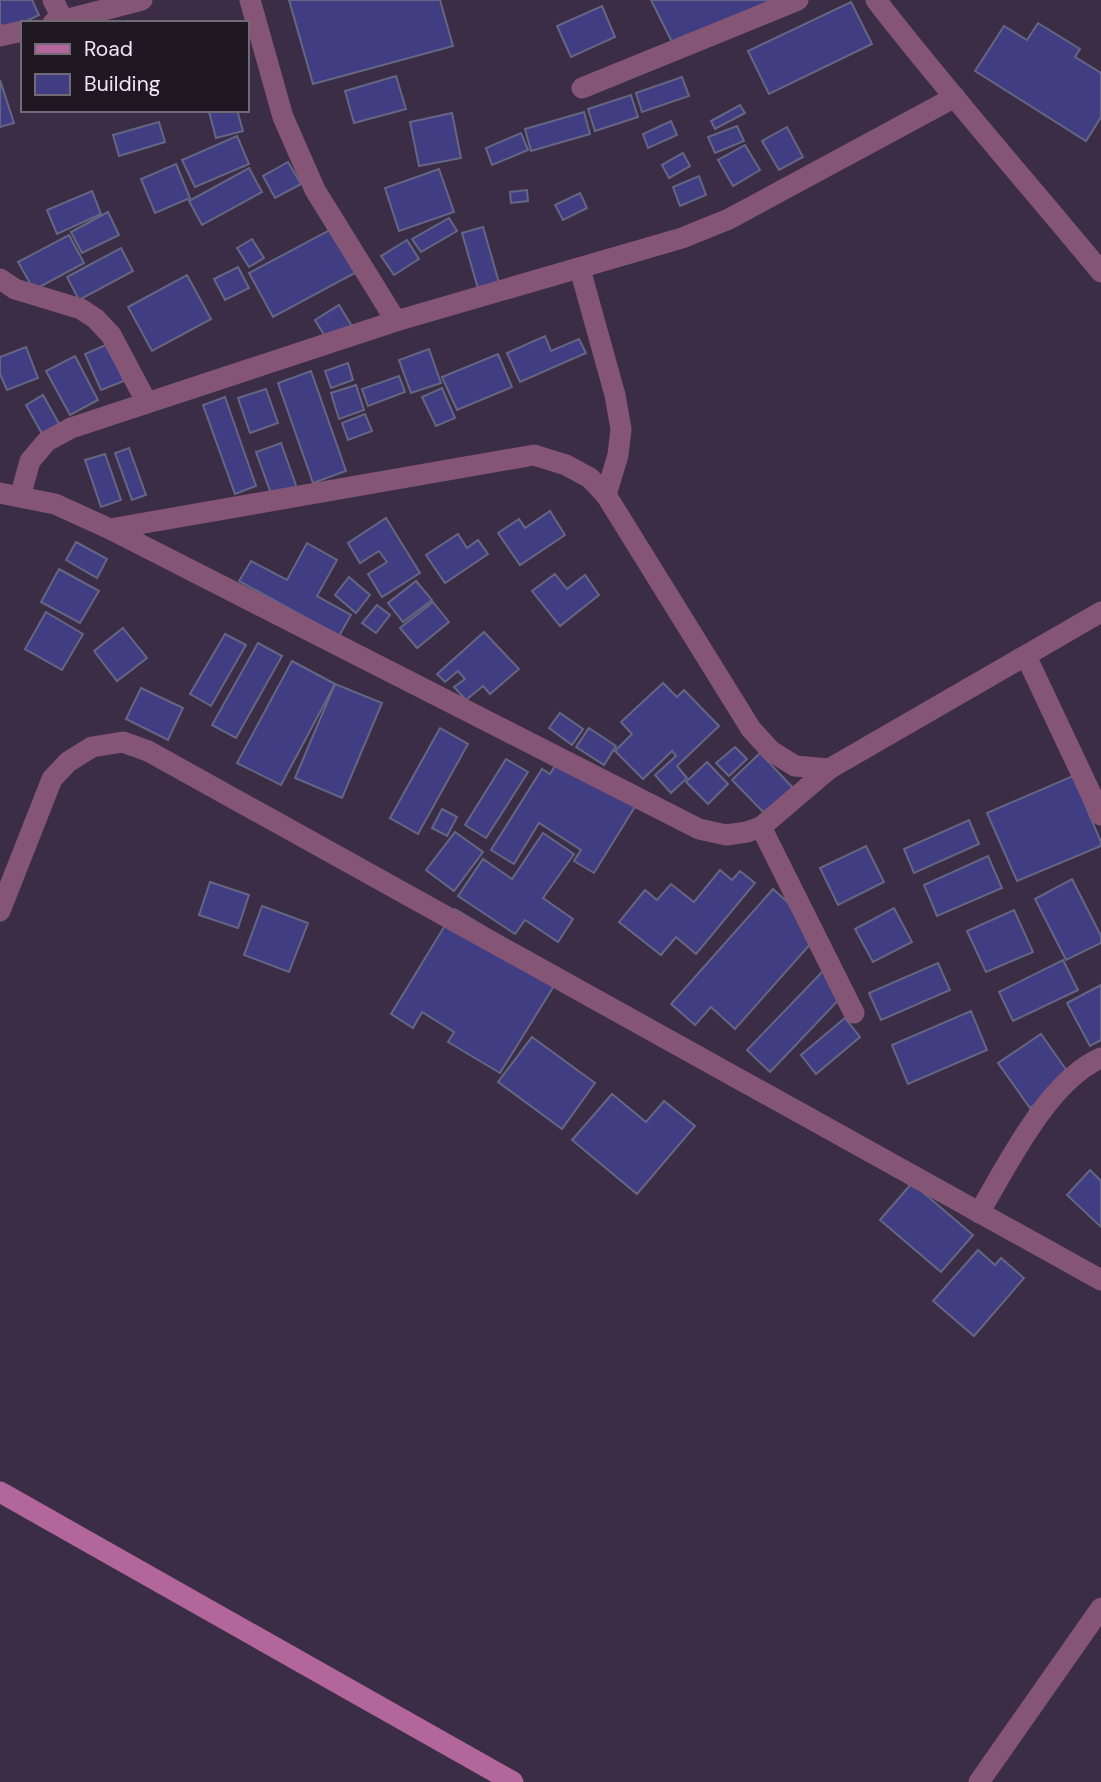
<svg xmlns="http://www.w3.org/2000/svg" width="1101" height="1782" font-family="'DM Sans',sans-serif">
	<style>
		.building { fill: #413d83; stroke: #646683; stroke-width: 2 }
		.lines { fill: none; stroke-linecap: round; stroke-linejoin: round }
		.street { stroke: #855576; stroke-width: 21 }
		.secondary { stroke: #b2669b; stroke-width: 21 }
	</style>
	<rect width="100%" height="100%" fill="#3b2d45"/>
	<!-- building -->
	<g class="building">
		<path d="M0,0H32L39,15L4,32L0,23Z"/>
		<path d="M289,0H440L453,46L313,84Z"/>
		<path d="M651,0H776L676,50Z"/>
		<path d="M851,2L872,44L769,94L748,51Z"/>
		<path d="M602,6L615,37L571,57L557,26Z"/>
		<path d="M1038,23L1080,49L1075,57L1101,73V117L1086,141L975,71L1004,26L1027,40Z"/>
		<path d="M396,76L406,109L354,123L345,91Z"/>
		<path d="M682,77L689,96L642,112L636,93Z"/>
		<path d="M0,80L14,123L0,127Z"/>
		<path d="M631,95L638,117L595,131L588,109Z"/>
		<path d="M740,105L745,113L715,129L711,121Z"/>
		<path d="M216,110H237L243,131L216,138L209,112Z"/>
		<path d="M584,112L590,134L531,151L525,129Z"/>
		<path d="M452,113L461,158L419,166L410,122Z"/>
		<path d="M671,121L677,135L648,148L643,134Z"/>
		<path d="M159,122L165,142L119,156L113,135Z"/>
		<path d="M737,126L744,141L715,153L708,137Z"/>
		<path d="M787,127L803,157L779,170L762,141Z"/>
		<path d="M521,133L528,150L492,165L486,148Z"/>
		<path d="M237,136L249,164L195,187L182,160Z"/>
		<path d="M745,145L760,170L733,186L718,160Z"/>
		<path d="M683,153L690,166L669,178L662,165Z"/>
		<path d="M288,162L301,184L275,198L263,176Z"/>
		<path d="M176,164L190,198L155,213L141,179Z"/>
		<path d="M249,168L262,192L202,225L189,201Z"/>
		<path d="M439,169L454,212L399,231L385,188Z"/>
		<path d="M699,176L706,195L680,206L673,187Z"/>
		<path d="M527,190L528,201L511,203L510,192Z"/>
		<path d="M92,191L101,214L57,234L47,210Z"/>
		<path d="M580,193L587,208L563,220L555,205Z"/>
		<path d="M108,212L119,235L82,253L71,232Z"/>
		<path d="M449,218L457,231L421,252L412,239Z"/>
		<path d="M341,224L364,268L273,317L249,273Z"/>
		<path d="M483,227L500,286L479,292L462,233Z"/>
		<path d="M69,235L84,263L34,290L18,262Z"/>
		<path d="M252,239L264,258L249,267L237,248Z"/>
		<path d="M407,240L419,259L394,275L381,256Z"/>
		<path d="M121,248L133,271L79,300L67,277Z"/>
		<path d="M238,267L249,288L225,300L214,279Z"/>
		<path d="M187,275L211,319L152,351L128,307Z"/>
		<path d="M339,305L353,328L329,343L315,320Z"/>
		<path d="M545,336L551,351L579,339L586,353L520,382L507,353Z"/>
		<path d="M108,344L124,381L101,390L85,354Z"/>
		<path d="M26,347L38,378L7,390L0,374V357Z"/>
		<path d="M429,349L441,383L411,393L399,360Z"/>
		<path d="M498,354L512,387L457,410L442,377Z"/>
		<path d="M75,356L98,400L70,415L46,371Z"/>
		<path d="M348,363L353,380L331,388L325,371Z"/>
		<path d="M311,371L346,471L313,483L278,383Z"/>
		<path d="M399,376L405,392L368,406L362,389Z"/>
		<path d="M356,385L364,410L339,419L331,393Z"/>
		<path d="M442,388L455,418L436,426L422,397Z"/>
		<path d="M266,389L278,423L250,433L238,398Z"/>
		<path d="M43,395L67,438L50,448L26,405Z"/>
		<path d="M225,397L256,486L235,494L203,405Z"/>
		<path d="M365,414L372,431L348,440L342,423Z"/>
		<path d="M281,443L298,491L273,499L256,452Z"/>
		<path d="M129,448L146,495L132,500L115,453Z"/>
		<path d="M105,454L121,500L101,507L85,460Z"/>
		<path d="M550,511L565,535L520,565L498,533L519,519L525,528Z"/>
		<path d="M386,518L420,573L382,597L368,574L387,562L379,551L360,563L348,543Z"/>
		<path d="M458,534L467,548L478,540L488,554L445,583L426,555Z"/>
		<path d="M76,542L107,559L97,578L66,560Z"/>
		<path d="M307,543L337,560L317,596L351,615L339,636L239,581L251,561L287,580Z"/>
		<path d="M59,569L99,591L80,623L41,602Z"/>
		<path d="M555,574L567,589L585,575L599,595L560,626L532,591Z"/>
		<path d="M349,577L370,595L356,613L335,595Z"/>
		<path d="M416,581L432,600L403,622L388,603Z"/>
		<path d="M433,602L449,622L417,648L400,628Z"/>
		<path d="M377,605L390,615L376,633L362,623Z"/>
		<path d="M46,612L83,634L62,670L25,649Z"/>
		<path d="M123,628L147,658L117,681L94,651Z"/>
		<path d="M484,632L519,669L490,694L483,686L466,700L454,687L465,679L458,671L445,682L437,674Z"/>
		<path d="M225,634L246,645L211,706L190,694Z"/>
		<path d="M258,643L282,656L236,738L212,725Z"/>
		<path d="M292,661L335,684L281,785L237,763Z"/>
		<path d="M663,683L677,697L684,690L719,726L677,766L687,778L671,793L655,775L676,756L672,751L643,779L615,751L632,734L621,722Z"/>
		<path d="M335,684L382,703L342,798L295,778Z"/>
		<path d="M141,688L183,708L168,740L126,719Z"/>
		<path d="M560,713L583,729L572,745L549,728Z"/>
		<path d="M440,728L468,744L418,834L390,818Z"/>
		<path d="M589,728L616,746L604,765L576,747Z"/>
		<path d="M735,747L747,759L729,776L716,763Z"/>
		<path d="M760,753L795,790L767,816L732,780Z"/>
		<path d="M560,757L636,805L594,873L574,861L581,850L539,823L514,864L491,850L542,769L550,774Z"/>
		<path d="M506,759L528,772L486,838L465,825Z"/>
		<path d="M707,762L728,784L708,804L686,782Z"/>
		<path d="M1073,776L1101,842V846L1017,881L987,813Z"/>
		<path d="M442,809L457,817L447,836L432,828Z"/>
		<path d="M969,820L979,844L914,873L904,849Z"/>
		<path d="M455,832L483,852L454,891L426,870Z"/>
		<path d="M543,833L574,854L543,898L573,919L558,942L525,920L515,934L458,896L483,859L512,879Z"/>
		<path d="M866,846L884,882L838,905L820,868Z"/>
		<path d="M988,856L1002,888L937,916L924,885Z"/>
		<path d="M720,870L732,880L740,871L755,883L696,954L676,937L661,955L619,922L645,890L657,900L671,884L694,902Z"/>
		<path d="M1072,879L1101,936V943L1066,960L1035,899Z"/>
		<path d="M210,882L249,895L238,928L199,915Z"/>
		<path d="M773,889L821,932L735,1029L711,1007L695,1025L671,1004Z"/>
		<path d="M262,906L308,923L289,972L244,955Z"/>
		<path d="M894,908L912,942L873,962L855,929Z"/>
		<path d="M455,909L562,973L500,1073L448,1042L454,1032L422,1012L413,1028L391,1014Z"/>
		<path d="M1014,910L1033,952L986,972L967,931Z"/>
		<path d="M1063,960L1078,990L1013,1021L999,992Z"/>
		<path d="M938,963L950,990L881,1020L869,993Z"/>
		<path d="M825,969L848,990L770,1072L747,1050Z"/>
		<path d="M1101,985V1040L1090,1046L1067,1003Z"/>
		<path d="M971,1011L987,1050L908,1084L892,1045Z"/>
		<path d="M845,1018L860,1037L816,1074L801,1055Z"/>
		<path d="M1041,1034L1072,1078L1030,1108L998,1063Z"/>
		<path d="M532,1037L595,1083L562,1129L498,1082Z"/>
		<path d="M612,1094L646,1122L664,1101L695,1126L637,1194L572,1140Z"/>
		<path d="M1090,1170L1101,1181V1227L1067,1195Z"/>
		<path d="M912,1183L973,1235L941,1272L880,1220Z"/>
		<path d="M978,1250L995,1265L1001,1258L1024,1278L974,1336L933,1301Z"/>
	</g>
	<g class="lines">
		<!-- street -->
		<g class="street">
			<path d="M53,0L63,20"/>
			<path d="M250,0L283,117L315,190L396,321"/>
			<path d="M876,0C948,93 1026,181 1101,272"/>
			<path d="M53,23L142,0"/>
			<path d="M0,36L23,31"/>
			<path d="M582,88L798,0"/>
			<path d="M580,269L615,395L621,429L618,455L606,495"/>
			<path d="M0,279L15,289L81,309L96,319L111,335L147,403"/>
			<path d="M0,493L55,504L110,529L699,829L726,835L747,832L761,827L829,769"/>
			<path d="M20,497L30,461L47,441L71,428L396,321L682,238L729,219L955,97"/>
			<path d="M110,529L534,455L566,465L590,478L606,495L751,729L771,751L795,766L829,769L1101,612"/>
			<path d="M1026,656L1101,815"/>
			<path d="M761,827L854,1013"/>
			<path d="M0,911L52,779L68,762L92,747L123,742L148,751L1101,1280"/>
			<path d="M979,1213C1008,1164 1048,1081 1101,1058"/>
			<path d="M979,1782L1101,1608"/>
		</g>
		<!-- secondary -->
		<path class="secondary" d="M0,1492L513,1782"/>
	</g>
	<!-- legend -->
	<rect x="21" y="21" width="228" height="91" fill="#1f1823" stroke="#726a77" stroke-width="2"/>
	<rect x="35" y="44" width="35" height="10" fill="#b2669b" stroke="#726a77" stroke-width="2"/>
	<text x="84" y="56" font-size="21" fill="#efe6f6">Road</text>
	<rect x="35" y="74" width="35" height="21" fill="#413d83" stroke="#726a77" stroke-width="2"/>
	<text x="84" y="91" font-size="21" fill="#efe6f6">Building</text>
</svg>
